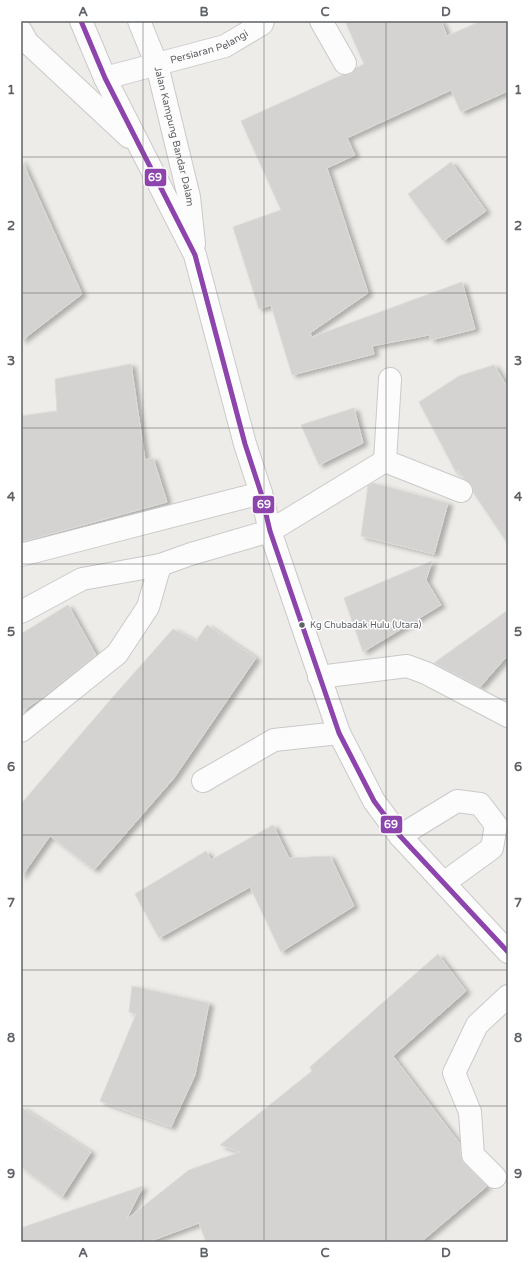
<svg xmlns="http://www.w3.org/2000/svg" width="529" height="1263" font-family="'Varela Round',sans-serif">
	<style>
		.building { fill: #d4d3d1; stroke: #dcdbd8; filter: url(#shadow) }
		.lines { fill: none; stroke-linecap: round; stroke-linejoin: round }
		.minor-casing { stroke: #cacaca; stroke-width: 24 }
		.minor { stroke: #fcfcfc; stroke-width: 22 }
		.bus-1-casing { stroke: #fff; stroke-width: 8 }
		.bus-1 { stroke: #8e44ad; stroke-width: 5 }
		.grid { fill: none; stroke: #5e6165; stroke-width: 1; stroke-opacity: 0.55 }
		.bus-dot { fill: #5e6165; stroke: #fff; stroke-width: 1.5 }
		.labels { text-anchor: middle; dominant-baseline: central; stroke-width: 3; stroke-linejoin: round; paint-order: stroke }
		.bus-label { font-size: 9px; fill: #5e6165; stroke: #fff; text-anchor: start }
		.street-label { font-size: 10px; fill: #5e6165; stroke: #fff }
		.line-badge { stroke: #fff; stroke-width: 1.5 }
		.badge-label { font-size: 11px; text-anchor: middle; font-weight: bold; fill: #fff }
		.neatline { fill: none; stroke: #5e6165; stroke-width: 1.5 }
		.grid-label { font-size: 13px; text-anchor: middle; font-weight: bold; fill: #5e6165 }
	</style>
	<defs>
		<filter id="shadow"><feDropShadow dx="4.5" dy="2.5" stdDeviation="2" flood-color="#0004"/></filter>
	</defs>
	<rect width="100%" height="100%" fill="#edece8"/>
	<!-- building -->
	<g class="building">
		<path d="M345,21H441L447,36L481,21H508V91L461,112L451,90L347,138L355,155L327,168L368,293L310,333L312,337L462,282L475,329L431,340L429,335L372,346L374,354L292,375L271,305L259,309L233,227L281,210L241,121L342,75L351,74L356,68L364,64Z"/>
		<path d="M21,159L82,294L21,341Z"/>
		<path d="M451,162L486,211L443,241L408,194Z"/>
		<path d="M131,364L145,460L153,458L167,502L21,542V416L57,411L55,379Z"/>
		<path d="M494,365L508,388V544L473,492L471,484L464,479L458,470L457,474L419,402L459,376Z"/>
		<path d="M354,408L363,443L319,465L301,425Z"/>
		<path d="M373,483L448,503L434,554L361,536L368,486Z"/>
		<path d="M432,561L426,580L441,605L363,652L344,598Z"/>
		<path d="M68,605L96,655L43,697L21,712V634Z"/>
		<path d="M508,610V655L480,687L434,663Z"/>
		<path d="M207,625L256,658L174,778L94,870L50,836L21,877V804L112,698L173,629L196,641Z"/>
		<path d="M273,825L289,858L330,856L354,906L281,952L250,887L159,938L135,894L206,851L211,860Z"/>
		<path d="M438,954L466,991L393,1056L460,1144L461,1156L464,1164L487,1186L421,1242H206L199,1223L148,1242H21V1228L143,1186L126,1220L189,1170L240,1152L220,1145L312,1071L310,1067Z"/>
		<path d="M132,986L209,1003L195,1075L171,1127L100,1101L136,1014L129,1012Z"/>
		<path d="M21,1107L91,1152L62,1197L21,1167Z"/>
	</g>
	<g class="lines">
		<defs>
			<g id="minor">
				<path d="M81,21L105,78L195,255L245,444L261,493L270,531L339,733L374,801L400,836L508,952"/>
				<path id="s1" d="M139,21L157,65L189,197L194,244"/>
				<path d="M321,21L345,63"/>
				<path d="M21,31L27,42L129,137"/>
				<path id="s2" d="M105,78L225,46L262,24L263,21"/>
				<path d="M385,461L390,379"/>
				<path d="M21,555L261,493"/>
				<path d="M21,612L82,579L160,565L191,554L270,531L385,461L461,491"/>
				<path d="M319,677L407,666L426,673L508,716"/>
				<path d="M21,731L117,654L148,607L160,565"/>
				<path d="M203,781L274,740L339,733"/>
				<path d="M400,836L457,801L480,804L496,825L492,848L444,883"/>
				<path d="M495,1177L473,1155L470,1112L454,1073L477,1025L508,996"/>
			</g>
		</defs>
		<!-- minor casing -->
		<use href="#minor" class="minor-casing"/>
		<!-- minor -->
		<use href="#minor" class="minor"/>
		<defs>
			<path id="bus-1" d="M81,21L105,78L195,255L245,444L261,493L270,531L339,733L374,801L400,836L508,952"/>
		</defs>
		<!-- bus-1 casing -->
		<use href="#bus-1" class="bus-1-casing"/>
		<!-- bus-1 -->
		<use href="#bus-1" class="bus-1"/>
	</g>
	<!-- grid -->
	<path class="grid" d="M143,21V1242M264,21V1242M386,21V1242M21,157H508M21,293H508M21,428H508M21,564H508M21,699H508M21,835H508M21,970H508M21,1106H508"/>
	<!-- markers -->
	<circle class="bus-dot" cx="302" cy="625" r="3.5"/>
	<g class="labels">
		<!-- bus labels -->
		<g class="bus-label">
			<text x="310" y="625">Kg Chubadak Hulu (Utara)</text>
		</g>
		<!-- street labels -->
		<g class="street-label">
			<text stroke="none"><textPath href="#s2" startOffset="109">Persiaran Pelangi</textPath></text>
			<text stroke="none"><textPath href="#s1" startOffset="121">Jalan Kampung Bandar Dalam</textPath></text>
		</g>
	</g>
	<g class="line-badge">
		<rect x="144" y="168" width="23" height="19" rx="4" fill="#8e44ad"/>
		<rect x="252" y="495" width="23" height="19" rx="4" fill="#8e44ad"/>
		<rect x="380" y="815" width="23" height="19" rx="4" fill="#8e44ad"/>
	</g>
	<g class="badge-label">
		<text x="155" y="181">69</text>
		<text x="264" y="508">69</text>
		<text x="391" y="828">69</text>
	</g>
	<!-- border -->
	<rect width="529" height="1263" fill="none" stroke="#ffffff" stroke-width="44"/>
	<rect x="22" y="22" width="485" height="1219" class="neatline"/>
	<g class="grid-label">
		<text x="83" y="16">A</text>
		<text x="204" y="16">B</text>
		<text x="325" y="16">C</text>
		<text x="446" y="16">D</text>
		<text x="11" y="94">1</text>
		<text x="518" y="94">1</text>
		<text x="11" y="230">2</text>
		<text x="518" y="230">2</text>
		<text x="11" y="365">3</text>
		<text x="518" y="365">3</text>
		<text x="11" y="501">4</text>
		<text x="518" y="501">4</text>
		<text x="11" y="636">5</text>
		<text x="518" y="636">5</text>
		<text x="11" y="771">6</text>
		<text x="518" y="771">6</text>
		<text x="11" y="907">7</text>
		<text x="518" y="907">7</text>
		<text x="11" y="1042">8</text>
		<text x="518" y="1042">8</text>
		<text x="11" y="1178">9</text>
		<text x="518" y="1178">9</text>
		<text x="83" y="1257">A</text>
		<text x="204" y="1257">B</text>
		<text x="325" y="1257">C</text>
		<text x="446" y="1257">D</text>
	</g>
</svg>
